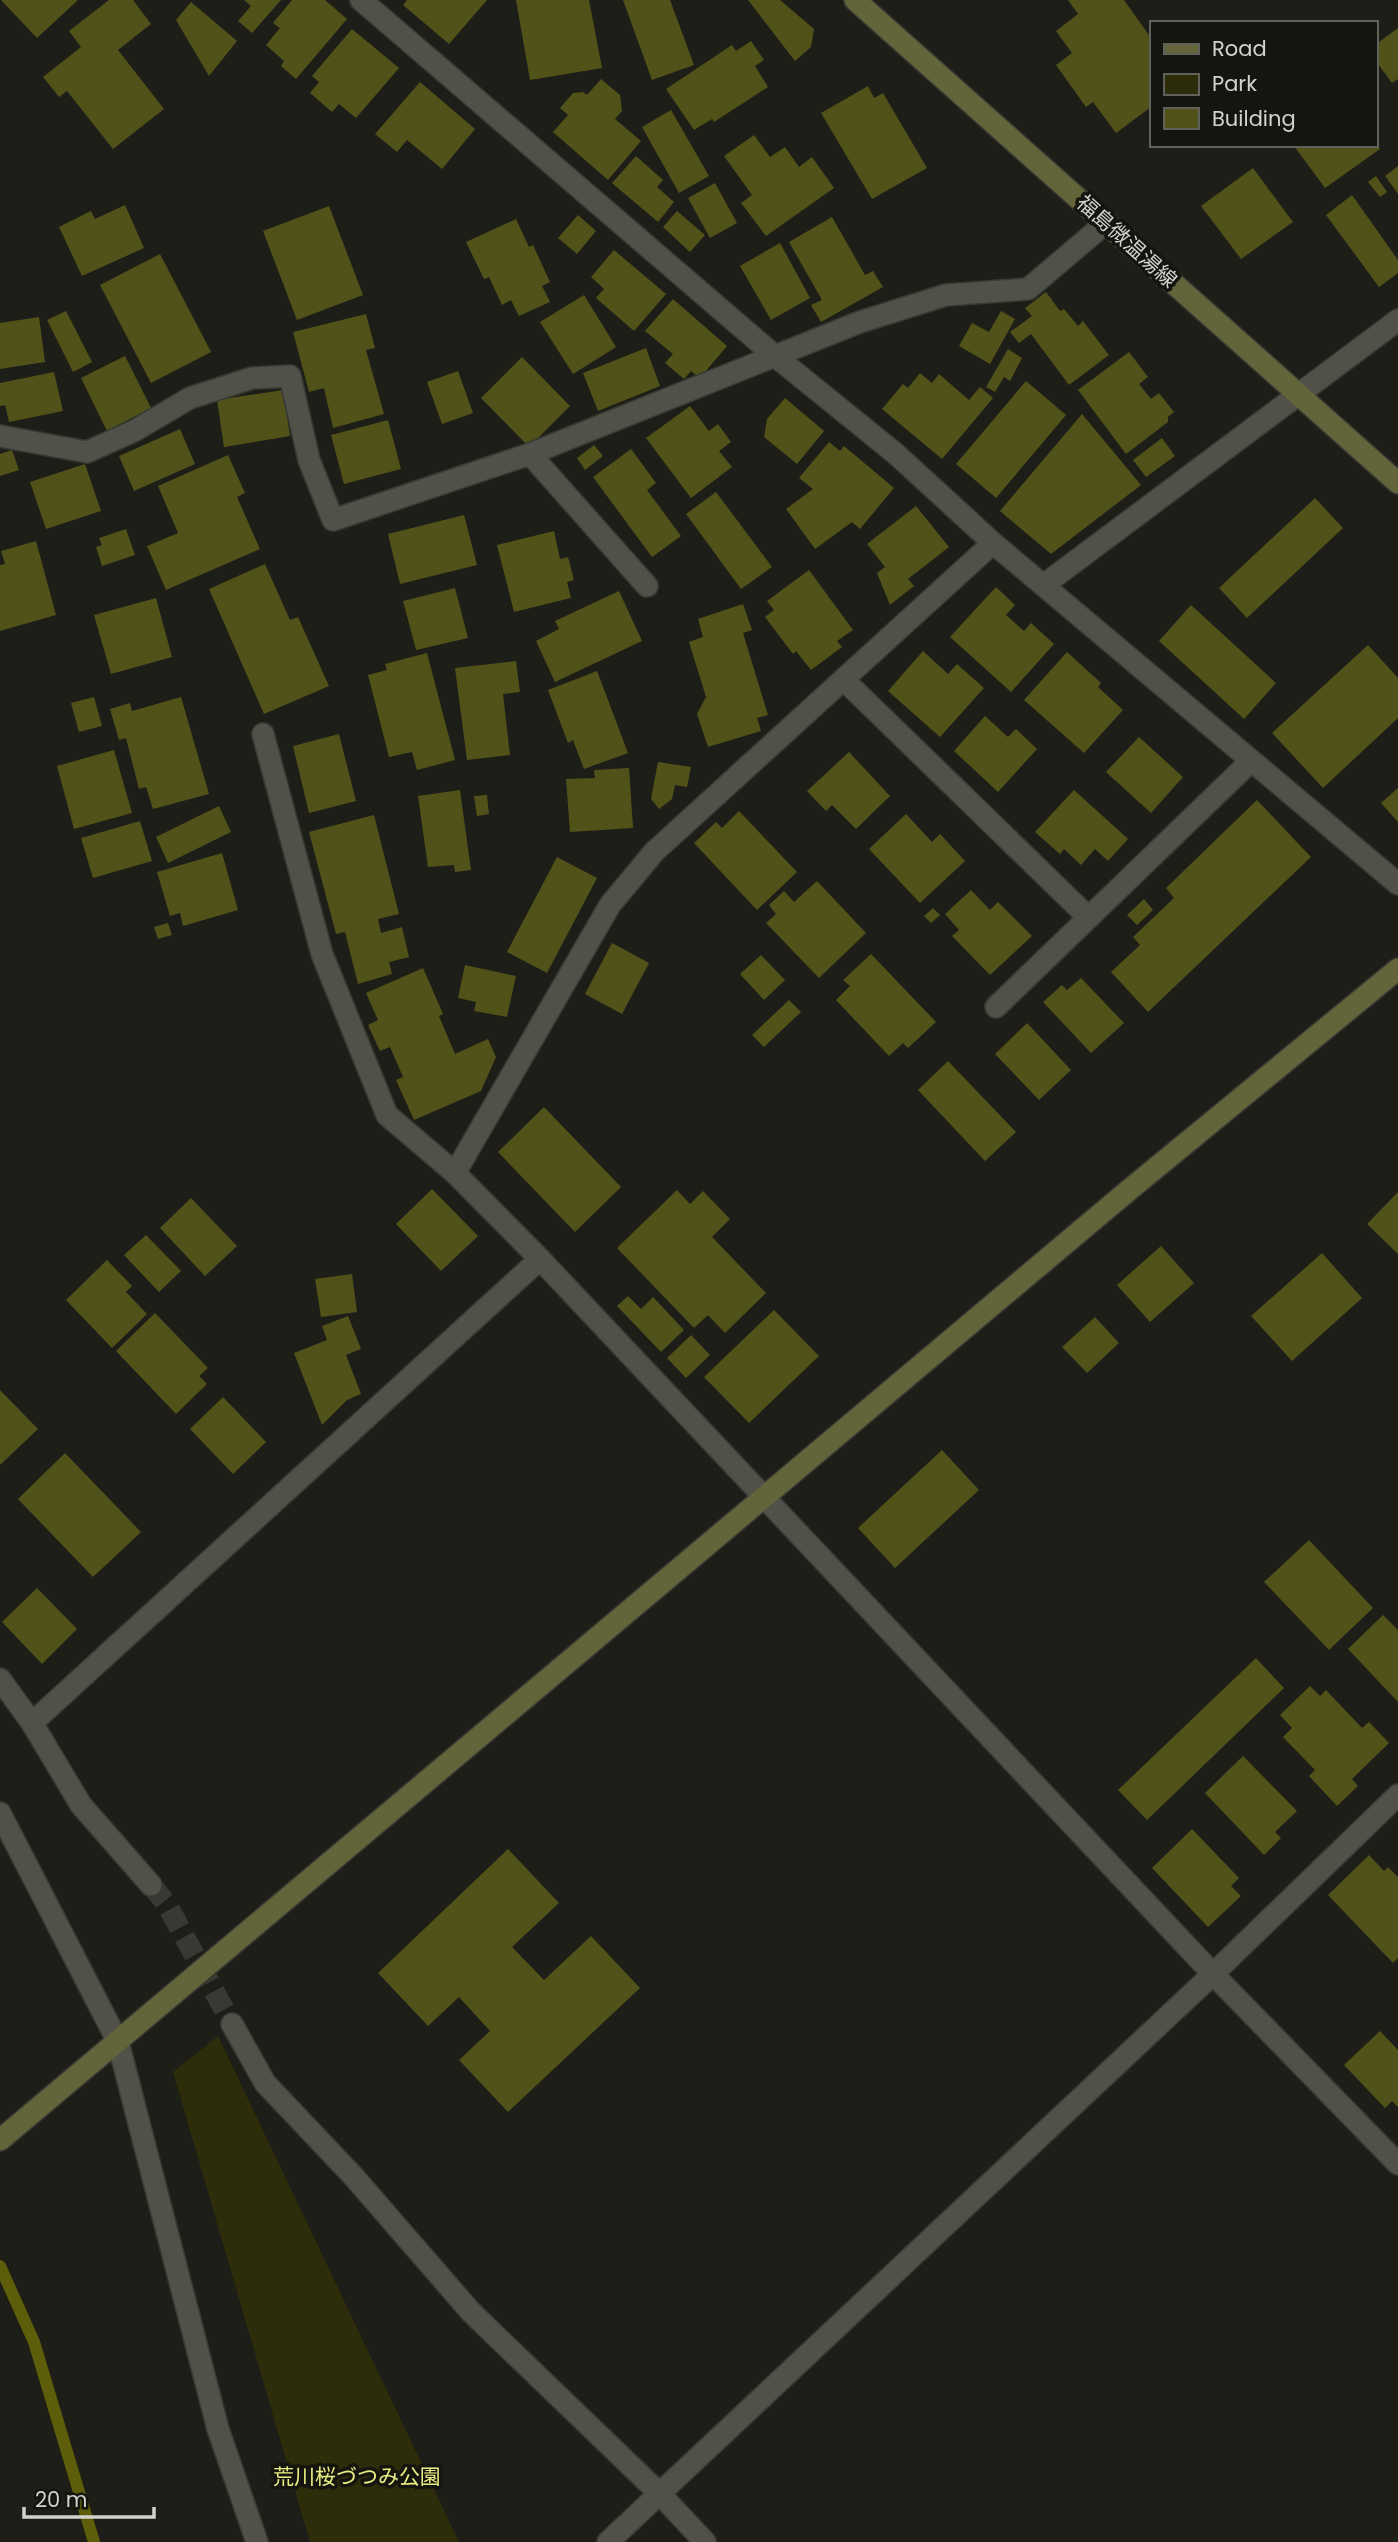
<svg xmlns="http://www.w3.org/2000/svg" width="1398" height="2542" font-family="Poppins,'Noto Sans JP',sans-serif">
	<style>
		.green { fill: #2d2d0b }
		.lines { fill: none; stroke-linecap: round; stroke-linejoin: round }
		.stream { stroke: #5d5d0a; stroke-width: 12 }
		.building { fill: #515219 }
		.street-tunnel { stroke: #383932; stroke-width: 21; stroke-dasharray: 21 10; stroke-linecap: butt }
		.street-casing { stroke: #383934; stroke-width: 24 }
		.secondary-casing { stroke: #383934; stroke-width: 24 }
		.street { stroke: #505149; stroke-width: 21 }
		.secondary { stroke: #64643a; stroke-width: 21 }
		.labels { text-anchor: middle; dominant-baseline: central; stroke-width: 7; stroke-linejoin: round; paint-order: stroke }
		.street-label { font-size: 21px; fill: #d2d3ce; stroke: #14150e }
		.park-label { font-size: 21px; fill: #e9eb83; stroke: #14150e }
	</style>
	<rect width="100%" height="100%" fill="#1d1e17"/>
	<!-- green -->
	<path class="green" d="M218,2036L459,2542H310L173,2072Z"/>
	<g class="lines">
		<!-- stream -->
		<path class="stream" d="M0,2266L34,2342L94,2542"/>
	</g>
	<!-- building -->
	<g class="building">
		<path d="M1,0H78L37,38Z"/>
		<path d="M109,0H133L151,24L118,50L164,109L113,149L67,91L59,97L43,77L81,47L69,31Z"/>
		<path d="M244,0H281L252,33L238,21L251,6Z"/>
		<path d="M292,0H325L347,19L296,79L281,66L284,61L266,45L280,28L273,23Z"/>
		<path d="M407,0H487L449,44L403,5Z"/>
		<path d="M516,0H589L602,68L530,80Z"/>
		<path d="M623,0H670L694,65L652,80Z"/>
		<path d="M748,0H780L814,29L811,47L795,61Z"/>
		<path d="M1068,0H1124L1151,38V107L1116,133L1093,102L1086,107L1056,65L1072,53L1056,31L1078,14Z"/>
		<path d="M191,2L237,41L209,76L176,20Z"/>
		<path d="M1398,28V79L1392,83L1375,60V45Z"/>
		<path d="M352,29L399,68L356,118L339,104L332,112L310,93L319,82L312,76Z"/>
		<path d="M751,41L764,60L755,66L768,87L714,122L712,119L694,130L666,89L732,45L736,51Z"/>
		<path d="M601,79L620,95L622,111L615,119L641,141L608,180L553,132L568,115L560,108L573,93L583,92L587,95Z"/>
		<path d="M420,82L475,129L442,169L407,140L397,152L375,134Z"/>
		<path d="M868,86L874,98L883,93L927,168L872,199L821,113Z"/>
		<path d="M671,110L709,176L679,193L642,127Z"/>
		<path d="M754,135L770,157L785,147L799,167L812,157L834,188L766,236L741,203L752,195L724,156Z"/>
		<path d="M1375,142L1380,149L1325,188L1294,146L1375,145Z"/>
		<path d="M636,156L663,180L657,187L674,202L658,222L612,183Z"/>
		<path d="M1398,166V194L1385,176Z"/>
		<path d="M1253,168L1293,222L1241,259L1201,206Z"/>
		<path d="M1376,176L1387,192L1380,197L1368,182Z"/>
		<path d="M715,183L737,223L710,238L688,198Z"/>
		<path d="M1352,195L1398,260V273L1379,287L1326,215Z"/>
		<path d="M125,205L144,248L82,276L59,227L91,211L95,219Z"/>
		<path d="M329,206L363,295L297,320L263,231Z"/>
		<path d="M677,211L705,235L690,252L663,227Z"/>
		<path d="M578,215L596,231L577,254L558,238Z"/>
		<path d="M832,217L865,275L873,271L883,287L821,322L811,305L822,300L789,242Z"/>
		<path d="M516,219L529,247L533,245L550,282L542,286L550,302L519,316L511,300L502,305L489,277L484,279L466,242Z"/>
		<path d="M780,243L810,298L771,320L740,266Z"/>
		<path d="M614,250L666,294L634,331L596,298L604,289L591,277Z"/>
		<path d="M160,254L211,352L151,383L100,285Z"/>
		<path d="M1046,292L1060,311L1064,309L1078,326L1083,321L1109,355L1069,385L1031,334L1019,343L1010,332L1032,316L1025,308Z"/>
		<path d="M584,295L616,347L573,374L540,322Z"/>
		<path d="M673,299L727,346L700,378L691,371L684,379L665,363L673,354L645,331Z"/>
		<path d="M66,311L92,362L73,372L47,320Z"/>
		<path d="M1001,311L1015,319L990,364L959,346L972,323L989,332Z"/>
		<path d="M366,314L375,348L366,350L384,414L333,428L324,388L309,392L293,332Z"/>
		<path d="M39,317L45,362L0,369V323Z"/>
		<path d="M646,348L660,386L598,411L583,373Z"/>
		<path d="M1008,349L1022,358L1010,381L1004,377L995,392L986,387Z"/>
		<path d="M1129,352L1148,377L1139,384L1151,399L1159,393L1174,412L1168,417V422L1126,454L1078,390Z"/>
		<path d="M125,356L151,408L107,431L81,378Z"/>
		<path d="M522,357L570,406L529,447L481,398Z"/>
		<path d="M458,371L473,413L442,424L427,382Z"/>
		<path d="M54,372L63,411L9,422L5,405L0,406V383Z"/>
		<path d="M920,373L932,383L939,374L969,400L980,387L993,398L942,459L882,409L903,384L908,388Z"/>
		<path d="M1026,381L1066,415L996,498L956,464Z"/>
		<path d="M283,390L290,436L224,447L217,400Z"/>
		<path d="M785,398L824,431L797,464L764,437L767,419Z"/>
		<path d="M690,406L709,431L718,424L731,442L719,451L732,467L691,498L646,438Z"/>
		<path d="M1082,414L1141,485L1051,554L1000,511Z"/>
		<path d="M388,420L401,469L344,484L331,435Z"/>
		<path d="M180,429L195,464L134,491L119,456Z"/>
		<path d="M1162,438L1175,456L1146,477L1133,460Z"/>
		<path d="M829,442L840,451L844,446L894,488L860,529L852,522L815,549L786,509L813,489L799,478Z"/>
		<path d="M594,445L603,456L585,470L577,458Z"/>
		<path d="M631,449L656,483L647,490L681,536L652,557L593,477Z"/>
		<path d="M12,450L19,470L0,476V454Z"/>
		<path d="M228,455L245,493L237,497L260,549L166,590L147,546L178,533L158,486Z"/>
		<path d="M85,464L101,511L46,529L30,482Z"/>
		<path d="M716,492L772,567L741,589L686,514Z"/>
		<path d="M1315,498L1343,528L1247,618L1219,588Z"/>
		<path d="M916,506L949,547L908,579L914,586L890,605L877,573L885,567L867,544Z"/>
		<path d="M464,515L477,565L400,584L388,534Z"/>
		<path d="M126,529L135,555L102,566L96,547L102,545L99,538Z"/>
		<path d="M554,531L560,559L568,557L574,580L567,582L571,598L514,612L497,545Z"/>
		<path d="M36,541L56,615L0,631V565L5,564L1,551Z"/>
		<path d="M265,564L290,620L298,617L329,686L264,714L209,589Z"/>
		<path d="M809,570L853,630L837,641L842,647L811,670L796,651L793,654L765,617L774,610L767,601Z"/>
		<path d="M996,587L1015,605L1006,615L1024,631L1031,623L1054,644L1011,692L950,637Z"/>
		<path d="M455,588L468,638L416,650L403,601Z"/>
		<path d="M619,591L642,641L555,682L536,641L559,629L555,621Z"/>
		<path d="M156,598L172,657L111,674L94,615Z"/>
		<path d="M743,604L752,630L743,633L768,715L757,718L761,731L708,747L697,714L706,697L689,642L703,637L698,619Z"/>
		<path d="M1191,605L1276,683L1244,719L1159,641Z"/>
		<path d="M1368,645L1398,678V718L1323,788L1272,733Z"/>
		<path d="M923,651L948,674L957,664L984,688L940,737L888,691Z"/>
		<path d="M1067,652L1101,683L1098,687L1123,710L1084,753L1024,700Z"/>
		<path d="M427,653L455,760L417,770L412,752L389,757L368,675L387,670L385,664Z"/>
		<path d="M516,661L520,692L503,694L510,755L467,760L455,668Z"/>
		<path d="M597,671L628,753L584,769L573,740L568,743L548,690Z"/>
		<path d="M94,697L102,726L79,732L71,703Z"/>
		<path d="M181,697L209,794L153,809L146,787L139,789L126,738L119,740L110,709L130,703L132,711Z"/>
		<path d="M985,716L1008,737L1016,729L1037,749L998,792L954,751Z"/>
		<path d="M339,734L356,801L309,813L293,746Z"/>
		<path d="M1139,737L1183,777L1151,813L1106,772Z"/>
		<path d="M114,750L132,813L74,829L57,766Z"/>
		<path d="M849,752L890,796L856,829L832,805L826,811L807,791Z"/>
		<path d="M658,762L691,767L687,787L675,785L672,799L659,809L651,799Z"/>
		<path d="M629,768L633,828L570,832L566,779L595,778L594,770Z"/>
		<path d="M1398,788V822L1381,803Z"/>
		<path d="M460,790L471,870L455,872L454,865L428,867L418,796Z"/>
		<path d="M1074,790L1128,839L1108,861L1095,849L1081,865L1064,849L1060,854L1035,832Z"/>
		<path d="M487,795L489,814L477,816L474,796Z"/>
		<path d="M1257,800L1311,857L1148,1012L1111,972L1140,945L1133,937L1174,898L1166,888Z"/>
		<path d="M219,806L231,832L168,863L156,837Z"/>
		<path d="M739,811L797,872L757,910L694,843L716,822L722,828Z"/>
		<path d="M906,814L932,842L940,834L965,861L920,903L869,849Z"/>
		<path d="M374,815L399,914L378,919L381,933L402,927L409,957L389,962L392,974L358,984L345,932L336,934L309,832Z"/>
		<path d="M140,821L152,861L93,878L81,838Z"/>
		<path d="M222,853L238,910L183,926L180,913L170,916L157,872Z"/>
		<path d="M557,857L597,878L547,973L507,952Z"/>
		<path d="M817,881L866,933L819,978L766,923L776,914L769,905L784,891L794,902Z"/>
		<path d="M971,890L990,910L998,902L1032,936L990,975L952,936L959,930L945,914Z"/>
		<path d="M1144,899L1153,910L1137,925L1127,915Z"/>
		<path d="M933,908L940,915L931,923L924,916Z"/>
		<path d="M168,923L172,935L158,939L154,927Z"/>
		<path d="M612,943L649,963L622,1014L585,994Z"/>
		<path d="M871,954L936,1022L908,1048L903,1043L889,1056L836,1000L850,986L843,980Z"/>
		<path d="M761,955L785,980L764,1000L740,974Z"/>
		<path d="M465,965L516,976L507,1017L474,1011L476,1002L458,998Z"/>
		<path d="M423,968L443,1014L439,1016L455,1054L488,1039L496,1057L481,1091L414,1120L396,1080L403,1077L390,1047L380,1051L368,1025L378,1020L366,993Z"/>
		<path d="M1081,978L1124,1023L1091,1053L1043,1002L1062,985L1067,990Z"/>
		<path d="M789,1000L801,1012L764,1047L752,1035Z"/>
		<path d="M1027,1023L1071,1070L1039,1100L995,1054Z"/>
		<path d="M948,1061L1016,1132L985,1161L918,1090Z"/>
		<path d="M544,1107L621,1187L575,1232L498,1152Z"/>
		<path d="M432,1189L478,1236L441,1271L396,1224Z"/>
		<path d="M677,1190L690,1204L703,1191L730,1219L712,1237L766,1293L725,1333L708,1315L694,1328L617,1248Z"/>
		<path d="M1398,1192V1254L1367,1224Z"/>
		<path d="M191,1198L237,1246L205,1276L160,1228Z"/>
		<path d="M146,1235L181,1271L159,1292L124,1255Z"/>
		<path d="M1161,1246L1194,1283L1150,1322L1117,1285Z"/>
		<path d="M1322,1253L1362,1298L1292,1361L1251,1316Z"/>
		<path d="M107,1260L132,1286L126,1292L147,1314L112,1348L66,1300Z"/>
		<path d="M352,1274L357,1312L321,1317L315,1279Z"/>
		<path d="M628,1296L641,1309L653,1297L684,1330L661,1352L617,1306Z"/>
		<path d="M774,1310L819,1356L749,1423L704,1377Z"/>
		<path d="M155,1313L208,1368L199,1376L207,1384L176,1414L116,1351Z"/>
		<path d="M348,1316L361,1349L346,1355L361,1394L347,1400L322,1425L294,1353L327,1340L322,1326Z"/>
		<path d="M1095,1317L1119,1343L1087,1373L1062,1347Z"/>
		<path d="M691,1335L710,1355L686,1378L667,1358Z"/>
		<path d="M0,1390L38,1429L0,1465Z"/>
		<path d="M223,1397L266,1442L233,1474L190,1429Z"/>
		<path d="M942,1450L979,1490L895,1568L858,1528Z"/>
		<path d="M65,1453L141,1532L93,1577L18,1499Z"/>
		<path d="M1309,1540L1373,1608L1329,1650L1264,1582Z"/>
		<path d="M37,1588L77,1629L42,1664L2,1622Z"/>
		<path d="M1383,1615L1398,1630V1702L1348,1649Z"/>
		<path d="M1256,1658L1284,1688L1147,1820L1118,1790Z"/>
		<path d="M1310,1686L1320,1696L1326,1690L1362,1728L1369,1722L1389,1743L1352,1779L1358,1786L1337,1806L1309,1776L1315,1770L1283,1737L1292,1728L1280,1715Z"/>
		<path d="M1243,1756L1297,1811L1275,1832L1281,1838L1264,1855L1205,1793Z"/>
		<path d="M1192,1829L1239,1878L1231,1886L1241,1896L1208,1927L1152,1868Z"/>
		<path d="M508,1849L559,1903L512,1947L544,1980L591,1936L640,1988L508,2112L459,2060L490,2031L459,1997L428,2026L378,1973Z"/>
		<path d="M1369,1855L1384,1871L1388,1867L1398,1877V1958L1393,1963L1328,1895Z"/>
		<path d="M1380,2031L1398,2050V2107L1392,2101L1385,2108L1344,2065Z"/>
	</g>
	<g class="lines">
		<!-- street-tunnel -->
		<path class="street-tunnel" d="M151,1885L166,1903L232,2024"/>
		<defs>
			<g id="street">
				<path d="M361,0L775,356L896,454L993,543L1398,884"/>
				<path d="M0,436L87,452L134,431L190,398L252,378L290,376L309,460L333,520L530,454L860,322L946,295L1028,289L1107,222"/>
				<path d="M530,454L647,586"/>
				<path d="M1045,584L1398,320"/>
				<path d="M844,680L1088,917"/>
				<path d="M263,734L322,954L387,1115L455,1173"/>
				<path d="M996,1007L1251,761"/>
				<path d="M540,1259L455,1173L610,905L654,852L993,543"/>
				<path d="M0,1679L32,1723L81,1805L151,1885"/>
				<path d="M32,1723L540,1259L1213,1974L1398,1795"/>
				<path d="M0,1813L118,2042L218,2429L257,2542"/>
				<path d="M232,2024L265,2083L354,2177L471,2312L660,2494L705,2542"/>
				<path d="M608,2542L1213,1974L1398,2164"/>
			</g>
			<g id="secondary">
				<path d="M855,0L1398,483"/>
				<path d="M0,2140L1129,1190L1398,969"/>
			</g>
		</defs>
		<!-- street casing -->
		<use href="#street" class="street-casing"/>
		<!-- secondary casing -->
		<use href="#secondary" class="secondary-casing"/>
		<!-- street -->
		<use href="#street" class="street"/>
		<!-- secondary -->
		<use href="#secondary" class="secondary"/>
	</g>
	<g class="labels">
		<!-- street labels -->
		<g class="street-label">
			<text transform="translate(1127 241) rotate(42)">福島微温湯線</text>
		</g>
		<!-- park labels -->
		<g class="park-label">
			<text x="357" y="2476">荒川桜づつみ公園</text>
		</g>
	</g>
	<!-- legend -->
	<rect x="1150" y="21" width="228" height="126" fill="#14150e" stroke="#60615b" stroke-width="2"/>
	<rect x="1164" y="44" width="35" height="10" fill="#64643a" stroke="#60615b" stroke-width="2"/>
	<text x="1212" y="56" font-size="21" fill="#d2d3ce">Road</text>
	<rect x="1164" y="74" width="35" height="21" fill="#2d2d0b" stroke="#60615b" stroke-width="2"/>
	<text x="1212" y="91" font-size="21" fill="#d2d3ce">Park</text>
	<rect x="1164" y="108" width="35" height="21" fill="#515219" stroke="#60615b" stroke-width="2"/>
	<text x="1212" y="126" font-size="21" fill="#d2d3ce">Building</text>
	<!-- scale -->
	<path d="M24 2507v10h130v-10" fill="none" stroke="#d2d3ce" stroke-width="3.5"/>
	<text x="35" y="2507" font-size="21" fill="#d2d3ce" stroke="#14150e" stroke-width="5" paint-order="stroke">20 m</text>
</svg>
